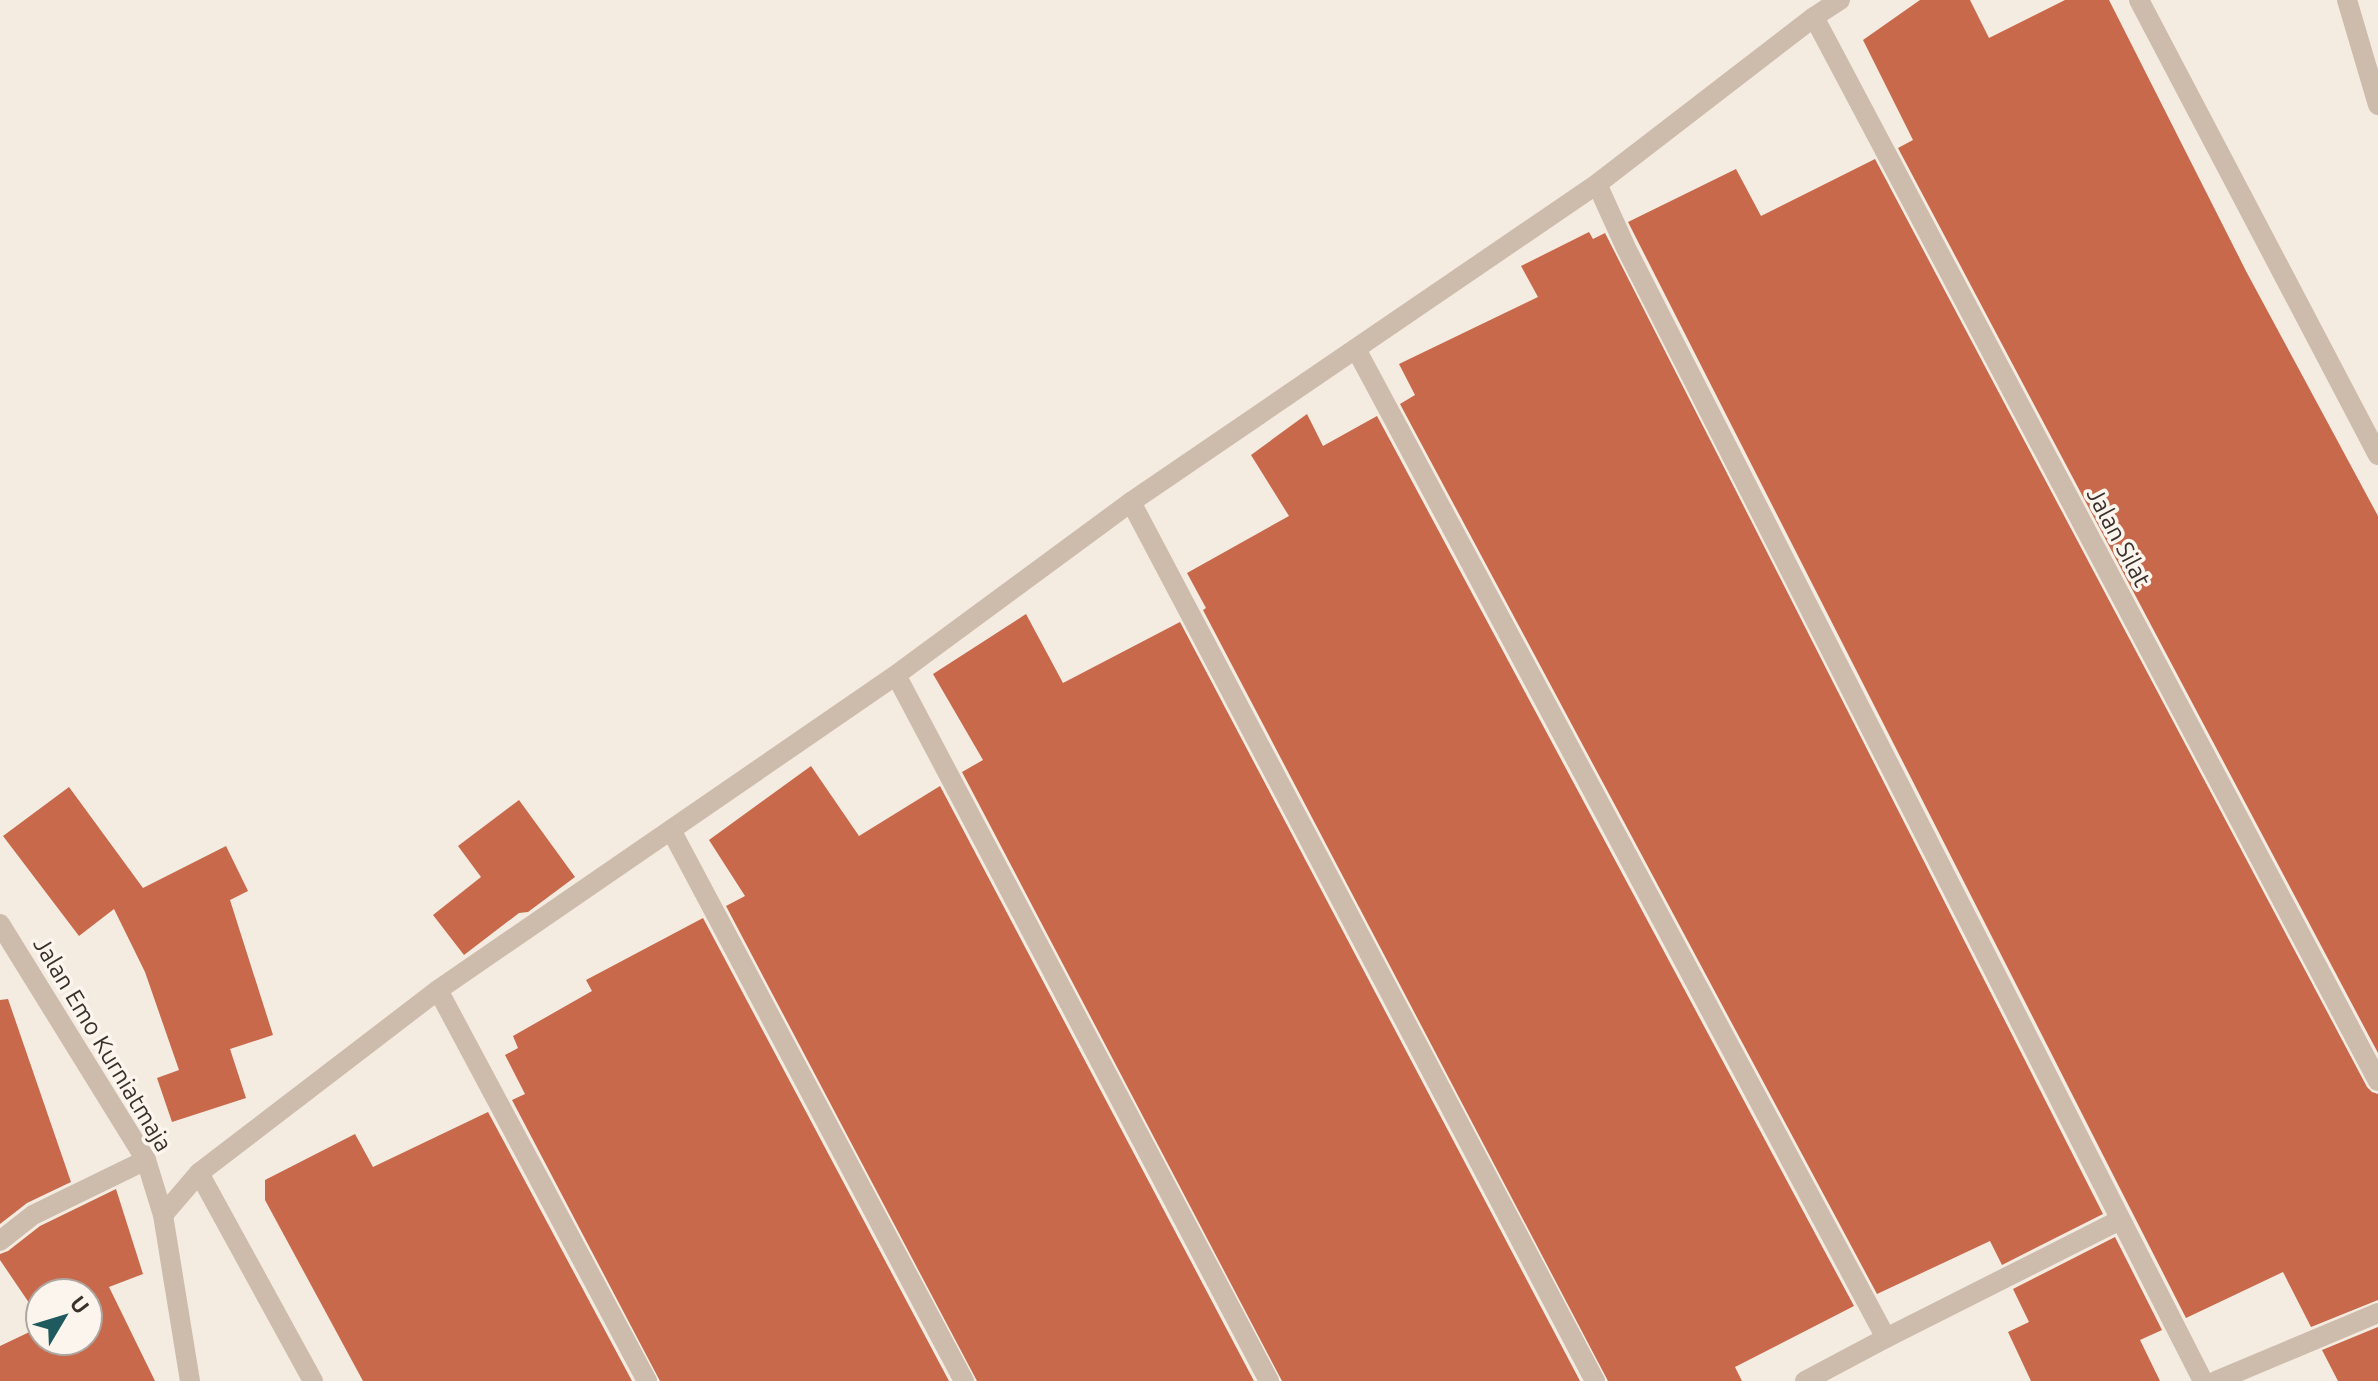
<svg xmlns="http://www.w3.org/2000/svg" width="2378" height="1381" font-family="Ubuntu,sans-serif">
	<style>
		.building { fill: #c8694b }
		.lines { fill: none; stroke-linecap: round; stroke-linejoin: round }
		.minor { stroke: #cdbbac; stroke-width: 20 }
		.labels { text-anchor: middle; dominant-baseline: central; stroke-width: 7; stroke-linejoin: round; paint-order: stroke }
		.street-label { font-size: 24px; fill: #3b302b; stroke: #fbf5ee }
	</style>
	<rect width="100%" height="100%" fill="#f4ebe1"/>
	<!-- building -->
	<g class="building">
		<path d="M1920,0H1970L1989,38L2065,0H2109L2247,273L2378,516V1053L1898,148L1913,140L1863,40Z"/>
		<path d="M1875,159L2367,1087L2372,1092L2378,1094V1300L2311,1327L2283,1272L2186,1318L1628,222L1736,169L1761,216Z"/>
		<path d="M1589,232L1593,239L1605,233L2103,1214L2002,1265L1990,1241L1877,1294L1400,404L1415,395L1399,364L1538,297L1521,266Z"/>
		<path d="M1307,414L1323,446L1377,416L1854,1306L1735,1367L1742,1381H1608L1203,610L1206,608L1187,573L1289,516L1251,455Z"/>
		<path d="M1026,614L1063,683L1180,622L1580,1381H1282L962,772L983,760L933,674Z"/>
		<path d="M811,766L859,836L940,786L1254,1381H977L726,906L745,896L709,840Z"/>
		<path d="M69,787L143,888L226,846L248,891L230,900L273,1035L230,1049L246,1098L172,1122L157,1078L179,1070L145,972L114,909L79,936L3,836Z"/>
		<path d="M519,800L575,877L528,912L519,913L464,955L433,915L481,877L458,846Z"/>
		<path d="M703,918L949,1381H660L512,1100L525,1094L505,1055L518,1048L513,1036L592,991L586,980Z"/>
		<path d="M8,999L71,1182L27,1203L0,1224V1000Z"/>
		<path d="M488,1112L632,1381H363L265,1200V1180L355,1134L373,1167Z"/>
		<path d="M116,1189L143,1274L109,1287L155,1381H0V1346L40,1327V1341H88V1293H40V1319L0,1260V1254L8,1251L40,1226Z"/>
		<path d="M2115,1237L2162,1330L2140,1340L2160,1381H2031L2008,1332L2029,1322L2013,1289Z"/>
		<path d="M2378,1327V1381H2338L2322,1350Z"/>
	</g>
	<g class="lines">
		<!-- minor -->
		<g class="minor">
			<path d="M2139,0L2378,455"/>
			<path d="M2347,0L2378,105"/>
			<path d="M1814,17L2378,1081"/>
			<path d="M1597,184L1626,248L2203,1381"/>
			<path d="M1356,349L1886,1338"/>
			<path d="M1131,502L1595,1381"/>
			<path d="M896,675L1269,1381"/>
			<path d="M671,830L964,1381"/>
			<path d="M0,924L146,1160L163,1215L190,1381"/>
			<path d="M438,990L647,1381"/>
			<path d="M199,1173L313,1381"/>
			<path d="M163,1215L199,1173L438,990L896,675L1131,502L1597,184L1814,17L1840,0"/>
			<path d="M0,1241L33,1215L146,1160"/>
			<path d="M1805,1381L1886,1338L2120,1220"/>
			<path d="M2216,1381L2378,1313"/>
		</g>
	</g>
	<g class="labels">
		<!-- street labels -->
		<g class="street-label">
			<text transform="translate(2119 537) rotate(62)">Jalan Silat</text>
			<text transform="translate(103 1044) rotate(59)">Jalan Emo Kurniatmaja</text>
		</g>
	</g>
	<!-- north arrow -->
	<g transform="translate(64 1317) rotate(52)"><circle r="38" fill="#fbf5ee" stroke="#aea6a0" stroke-width="2"/>
	<path d="M0-6L14 30L0 20L-14 30Z" fill="#1f5a5e"/>
	<text y="-12" font-size="22" font-weight="bold" text-anchor="middle" fill="#3b302b">U</text>
	</g>
</svg>
